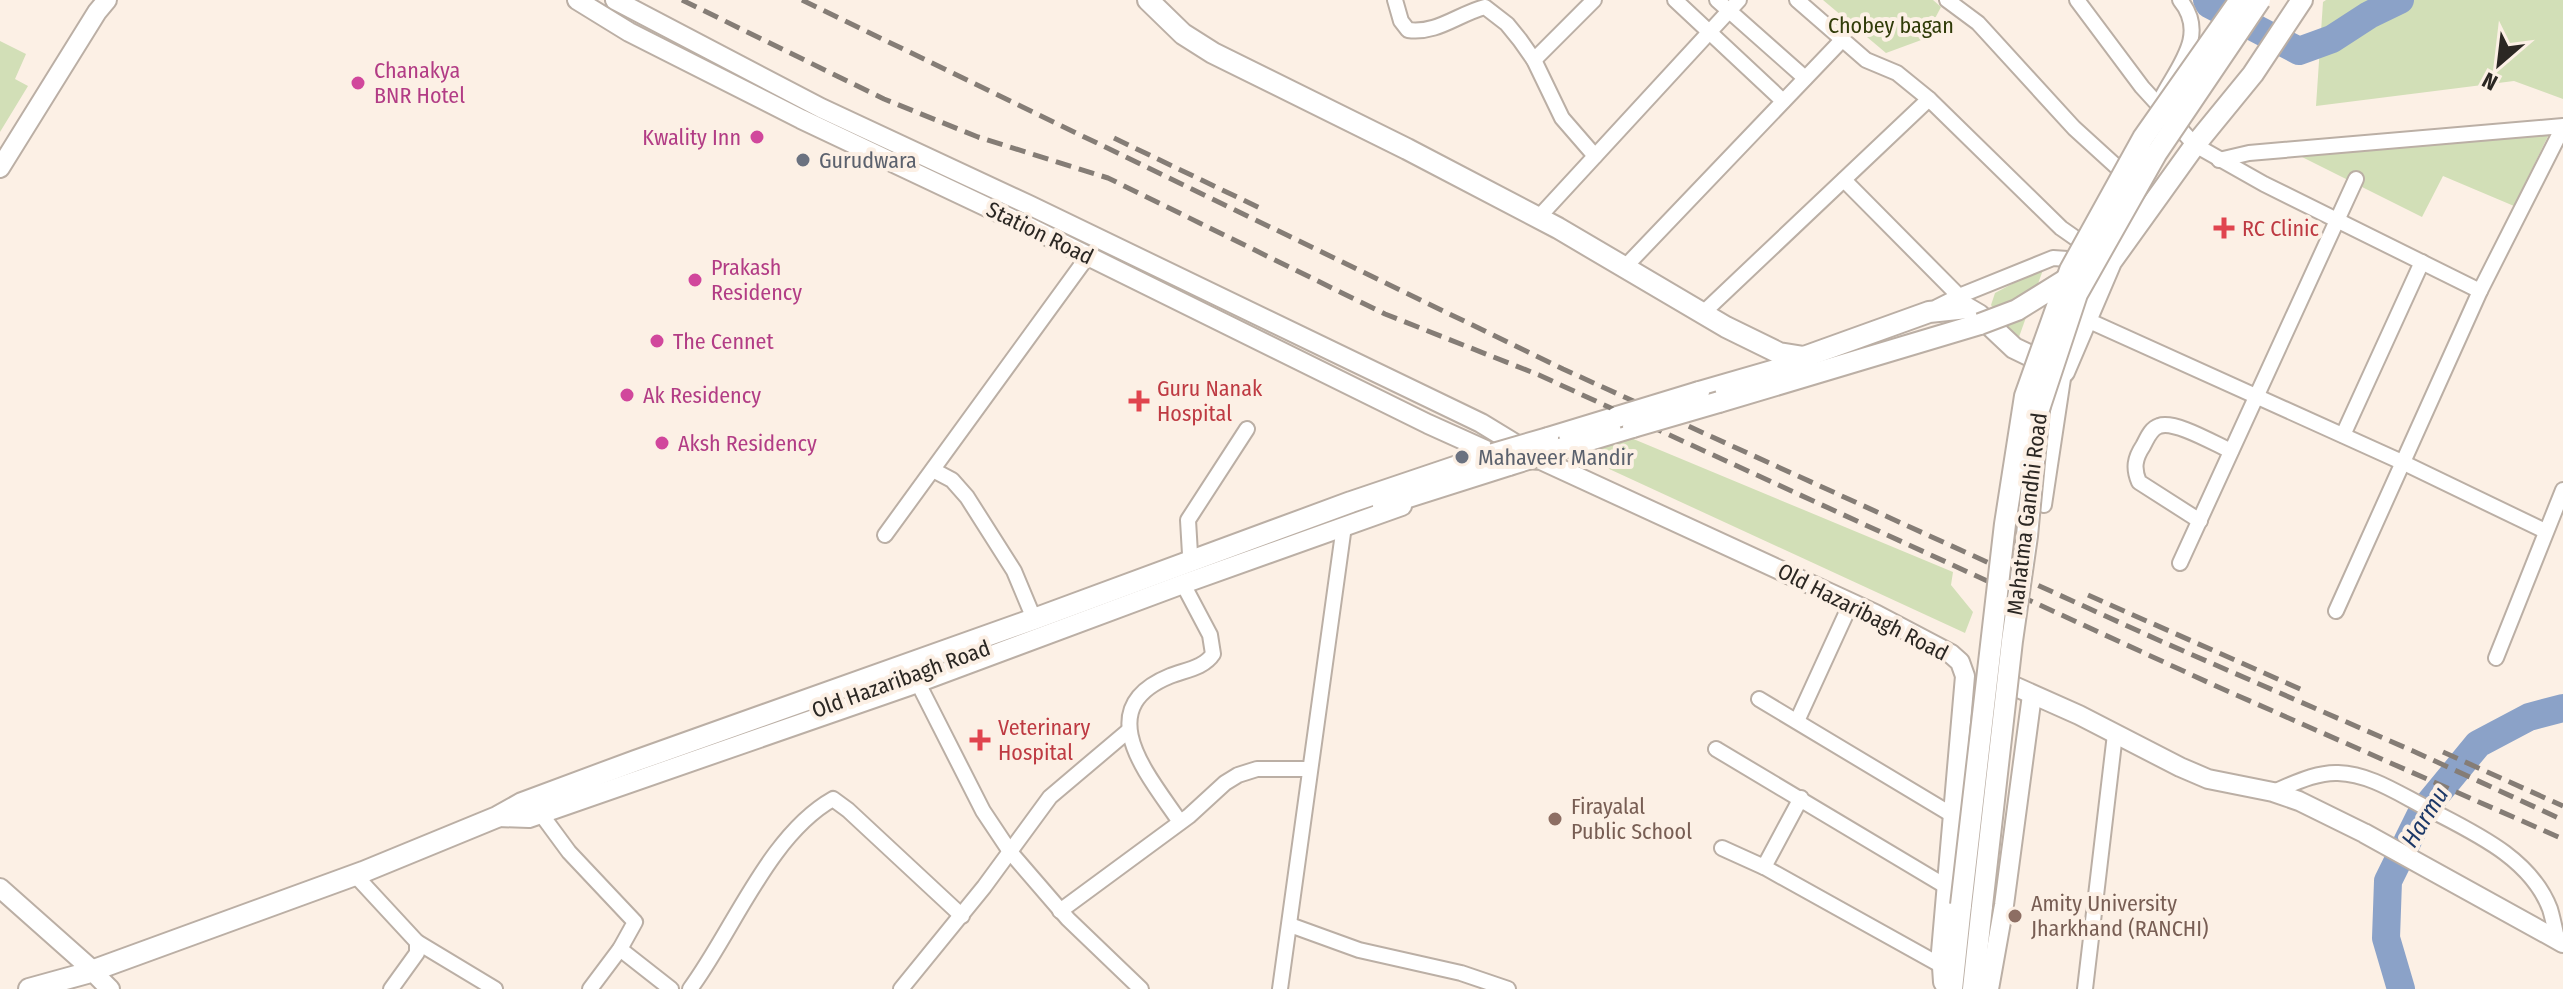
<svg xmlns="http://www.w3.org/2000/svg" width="2563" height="989" font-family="'Fira Sans Condensed',sans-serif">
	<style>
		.green { fill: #d2dfb7 }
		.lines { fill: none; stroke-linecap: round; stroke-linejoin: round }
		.river { stroke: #8ba2c8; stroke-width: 28 }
		.minor-casing { stroke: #bbafa5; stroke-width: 18 }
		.tertiary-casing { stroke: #bbafa5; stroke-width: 22 }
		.secondary-casing { stroke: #bbafa5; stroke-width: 24 }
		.minor { stroke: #fff; stroke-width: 14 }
		.tertiary { stroke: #fff; stroke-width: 18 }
		.secondary { stroke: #fff; stroke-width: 20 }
		.rail { stroke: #857d76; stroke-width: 5; stroke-dasharray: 16 8; stroke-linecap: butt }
		.secondary-bridge-casing { stroke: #bbafa5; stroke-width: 24; stroke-linecap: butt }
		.secondary-bridge { stroke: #fff; stroke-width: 20 }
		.hotel-dot { fill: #d1479c; stroke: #fcf0e5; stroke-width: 3 }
		.worship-dot { fill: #6b7280; stroke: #fcf0e5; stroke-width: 3 }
		.health-dot { fill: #e0444e; stroke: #fcf0e5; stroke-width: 3 }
		.education-dot { fill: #8d6e63; stroke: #fcf0e5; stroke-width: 3 }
		.labels { text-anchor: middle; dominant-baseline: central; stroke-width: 8; stroke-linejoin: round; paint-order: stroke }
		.park-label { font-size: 22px; fill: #303c09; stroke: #fcf0e5 }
		.hotel-label { font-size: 22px; fill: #b23c85; stroke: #fcf0e5; text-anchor: start }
		.worship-label { font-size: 22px; fill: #5b616d; stroke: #fcf0e5; text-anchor: start }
		.health-label { font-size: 22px; fill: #be3a42; stroke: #fcf0e5; text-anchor: start }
		.street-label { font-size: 22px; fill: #2b2723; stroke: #fcf0e5 }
		.education-label { font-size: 22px; fill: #785e54; stroke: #fcf0e5; text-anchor: start }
		.water-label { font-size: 24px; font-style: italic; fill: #1c3868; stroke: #fcf0e5 }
	</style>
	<rect width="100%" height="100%" fill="#fcf0e5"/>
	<!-- green -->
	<g class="green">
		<path d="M1823,0H1933L1941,7L1924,39L1886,53Z"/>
		<path d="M2326,0H2563V99L2514,81L2316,106L2323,2Z"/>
		<path d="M0,41L26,54L15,79L28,86L0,132Z"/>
		<path d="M2549,134L2514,206L2443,176L2422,217L2294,153Z"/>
		<path d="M2044,267L2019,337L2002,321L1991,305L1995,293Z"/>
		<path d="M1607,428L1953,572L1951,585L1973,612L1965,633L1594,462Z"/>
	</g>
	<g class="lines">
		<!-- river -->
		<g class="river">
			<path d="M2207,0L2209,4L2299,51L2332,39L2369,15L2400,0"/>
			<path d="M2401,989L2386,938L2388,881L2422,812L2478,744L2529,717L2563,708"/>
		</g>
		<defs>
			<g id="minor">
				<path d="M1395,0L1401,21L1408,30C1437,34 1458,14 1485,7L1507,24L1520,40L1534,60L1562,118L1595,156"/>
				<path d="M1675,0L1783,101"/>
				<path d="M1717,0L1805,78"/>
				<path d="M1797,0L1866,60L1897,73L1929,99"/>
				<path d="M1947,0L1978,23L2074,128L2130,179"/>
				<path d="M2077,0L2142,87L2195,145L2264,184L2480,291"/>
				<path d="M1534,60L1594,0"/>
				<path d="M2162,97C2179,65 2208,34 2180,0"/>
				<path d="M2219,160L2249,153L2563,126"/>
				<path d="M1844,180L1959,296"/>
				<path d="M1538,218L1739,0"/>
				<path d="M1624,268L1842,40"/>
				<path d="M1937,307L1959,296L2053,258L2082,260"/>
				<path d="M1703,313L1929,99L2061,228L2091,249"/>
				<path d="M2085,319L2404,463L2545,531"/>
				<path d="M2343,435L2422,262"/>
				<path d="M933,470L952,480L967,497L1014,571L1032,614"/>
				<path d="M2044,505L2064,372"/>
				<path d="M2200,521L2139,482C2133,468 2135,458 2143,446C2147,439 2150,429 2159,426C2175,420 2215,444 2231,451"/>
				<path d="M885,535L1088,256"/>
				<path d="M1190,554L1188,520L1247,429"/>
				<path d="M2180,563L2356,179"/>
				<path d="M2336,611L2480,291L2563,127"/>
				<path d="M2496,658L2563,490"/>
				<path d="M918,683L983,811L1011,853L1068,919L1141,989"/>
				<path d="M1759,699L1954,816"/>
				<path d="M1797,721L1851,603"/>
				<path d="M1716,749L1947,887"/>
				<path d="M2273,792C2293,784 2316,772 2338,773C2369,774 2396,792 2423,806C2470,831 2530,856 2550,909C2553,919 2555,929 2557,939"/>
				<path d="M541,814L569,852L635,922L620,949L590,989"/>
				<path d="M1180,822C1149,776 1089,709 1170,676C1185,670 1204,668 1213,654L1210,635L1183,584"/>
				<path d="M1722,848L1764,867L1942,966"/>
				<path d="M1764,867L1801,798"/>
				<path d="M355,875L417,942V953L391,989"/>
				<path d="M1060,911L1189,816L1225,783L1238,775L1257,769H1310"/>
				<path d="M1290,925L1359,950L1461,973L1508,989"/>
				<path d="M417,942L495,989"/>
				<path d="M620,949L671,989"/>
				<path d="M690,989C733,931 769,835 833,799L848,810L962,916"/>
				<path d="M901,989L984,887L1050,797L1128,731"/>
				<path d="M1280,989L1344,526"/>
				<path d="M2085,989L2115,734"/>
			</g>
			<g id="tertiary">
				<path d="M577,0L629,32L801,119L1021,223L1428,424L1499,456"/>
				<path d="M615,0L821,108L1029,205L1481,423L1527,451"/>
				<path d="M0,168L97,12L107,0"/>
				<path d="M1524,459L1541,460L1875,614L1951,654L1960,662L1965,676L1941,952L1943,982L1947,989"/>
				<path d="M1996,678L2079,715L2180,767L2208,779L2273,792L2299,801L2364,833L2563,943"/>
				<path d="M497,817L529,818L909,686L1183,584L1402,506"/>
				<path d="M0,888L89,967"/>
				<path d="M96,975L110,989"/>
				<path d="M1989,989L2004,905L2032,695"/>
			</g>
			<g id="secondary">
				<path d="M1148,0L1183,34L1213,53L1407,149L1558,228L1726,327L1779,353L1804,357L1929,312L1967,308L1979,315L2014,348L2064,372L2111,262L2195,145L2253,74L2302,0"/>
				<path d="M1699,392L1807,361"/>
				<path d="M1719,402L1980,324"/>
				<path d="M1548,438L1617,417"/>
				<path d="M1563,448L1633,427"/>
				<path d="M1383,505L1509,465"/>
				<path d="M97,969L363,872L497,817L522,803L635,761L1034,619L1351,502L1493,454"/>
				<path d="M29,989L87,973"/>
				<path d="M1952,989L1961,905"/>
				<path d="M1973,989L1982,906"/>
			</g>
		</defs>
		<!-- minor casing -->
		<use href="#minor" class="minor-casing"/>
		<!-- tertiary casing -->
		<use href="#tertiary" class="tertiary-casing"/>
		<!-- secondary casing -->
		<use href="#secondary" class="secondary-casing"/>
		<!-- minor -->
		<use href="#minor" class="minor"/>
		<!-- tertiary -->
		<use href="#tertiary" class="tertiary"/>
		<!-- secondary -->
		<use href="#secondary" class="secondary"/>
		<!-- rail -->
		<g class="rail">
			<path d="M682,0L884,99L978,137L1108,178L1385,314L1539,375L2216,686L2563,839"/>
			<path d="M802,0L1563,369L2156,639L2413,751L2563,820"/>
			<path d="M1114,138L1262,209"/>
			<path d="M2088,595L2307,692"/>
			<path d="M2443,752L2563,806"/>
		</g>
		<defs>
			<g id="secondary-bridge">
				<path d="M1980,324L2017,310L2067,279"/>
				<path d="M1617,417L1699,392"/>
				<path d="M1633,427L1719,402"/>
				<path d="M1493,454L1548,438"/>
				<path d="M1509,465L1563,448"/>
				<path d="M1961,905L2005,524L2025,396L2070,270L2143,138L2240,0"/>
				<path d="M1982,906L2012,641L2027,536L2039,409L2077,294L2156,154L2260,0"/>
			</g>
		</defs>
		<!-- secondary-bridge casing -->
		<use href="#secondary-bridge" class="secondary-bridge-casing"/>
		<!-- secondary-bridge -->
		<use href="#secondary-bridge" class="secondary-bridge"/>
	</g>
	<!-- markers -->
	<g class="hotel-dot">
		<circle cx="358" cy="83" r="8"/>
		<circle cx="757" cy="137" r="8"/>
		<circle cx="695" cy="280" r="8"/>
		<circle cx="657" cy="341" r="8"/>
		<circle cx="627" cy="395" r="8"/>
		<circle cx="662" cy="443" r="8"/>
	</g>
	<g class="worship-dot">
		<circle cx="803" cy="160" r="8"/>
		<circle cx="1462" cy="457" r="8"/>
	</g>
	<g class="health-dot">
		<path d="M2220 216h8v8h8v8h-8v8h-8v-8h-8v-8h8z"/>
		<path d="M1135 389h8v8h8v8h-8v8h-8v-8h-8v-8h8z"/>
		<path d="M976 728h8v8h8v8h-8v8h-8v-8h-8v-8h8z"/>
	</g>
	<g class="education-dot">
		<circle cx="1555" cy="819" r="8"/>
		<circle cx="2015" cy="916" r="8"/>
	</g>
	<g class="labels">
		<!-- park labels -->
		<g class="park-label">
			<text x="1891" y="25">Chobey bagan</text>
		</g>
		<!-- hotel labels -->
		<g class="hotel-label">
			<text x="374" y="70">Chanakya<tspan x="374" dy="25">BNR Hotel</tspan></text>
			<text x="741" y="137" text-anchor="end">Kwality Inn</text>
			<text x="711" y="267">Prakash<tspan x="711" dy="25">Residency</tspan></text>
			<text x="673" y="341">The Cennet</text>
			<text x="643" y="395">Ak Residency</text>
			<text x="678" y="443">Aksh Residency</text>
		</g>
		<!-- worship labels -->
		<g class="worship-label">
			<text x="819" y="160">Gurudwara</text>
			<text x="1478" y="457">Mahaveer Mandir</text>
		</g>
		<!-- health labels -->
		<g class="health-label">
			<text x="2242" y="228">RC Clinic</text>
			<text x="1157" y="388">Guru Nanak<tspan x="1157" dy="25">Hospital</tspan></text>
			<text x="998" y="727">Veterinary<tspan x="998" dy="25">Hospital</tspan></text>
		</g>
		<!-- street labels -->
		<g class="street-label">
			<text transform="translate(1040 233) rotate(26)">Station Road</text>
			<text transform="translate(2027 514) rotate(-83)">Mahatma Gandhi Road</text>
			<text transform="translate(1863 612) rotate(27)">Old Hazaribagh Road</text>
			<text transform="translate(901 679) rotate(-20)">Old Hazaribagh Road</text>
		</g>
		<!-- education labels -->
		<g class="education-label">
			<text x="1571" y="806">Firayalal<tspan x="1571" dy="25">Public School</tspan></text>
			<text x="2031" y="903">Amity University<tspan x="2031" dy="25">Jharkhand (RANCHI)</tspan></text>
		</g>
		<!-- water labels -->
		<g class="water-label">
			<text transform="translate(2425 817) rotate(-58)">Harmu</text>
		</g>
	</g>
	<!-- north arrow -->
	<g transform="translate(2499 64) rotate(208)" stroke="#fcf0e5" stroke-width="6" paint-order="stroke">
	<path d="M0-6L14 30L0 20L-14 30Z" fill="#2b2723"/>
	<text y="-12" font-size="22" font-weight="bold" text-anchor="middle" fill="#2b2723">N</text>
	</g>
</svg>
